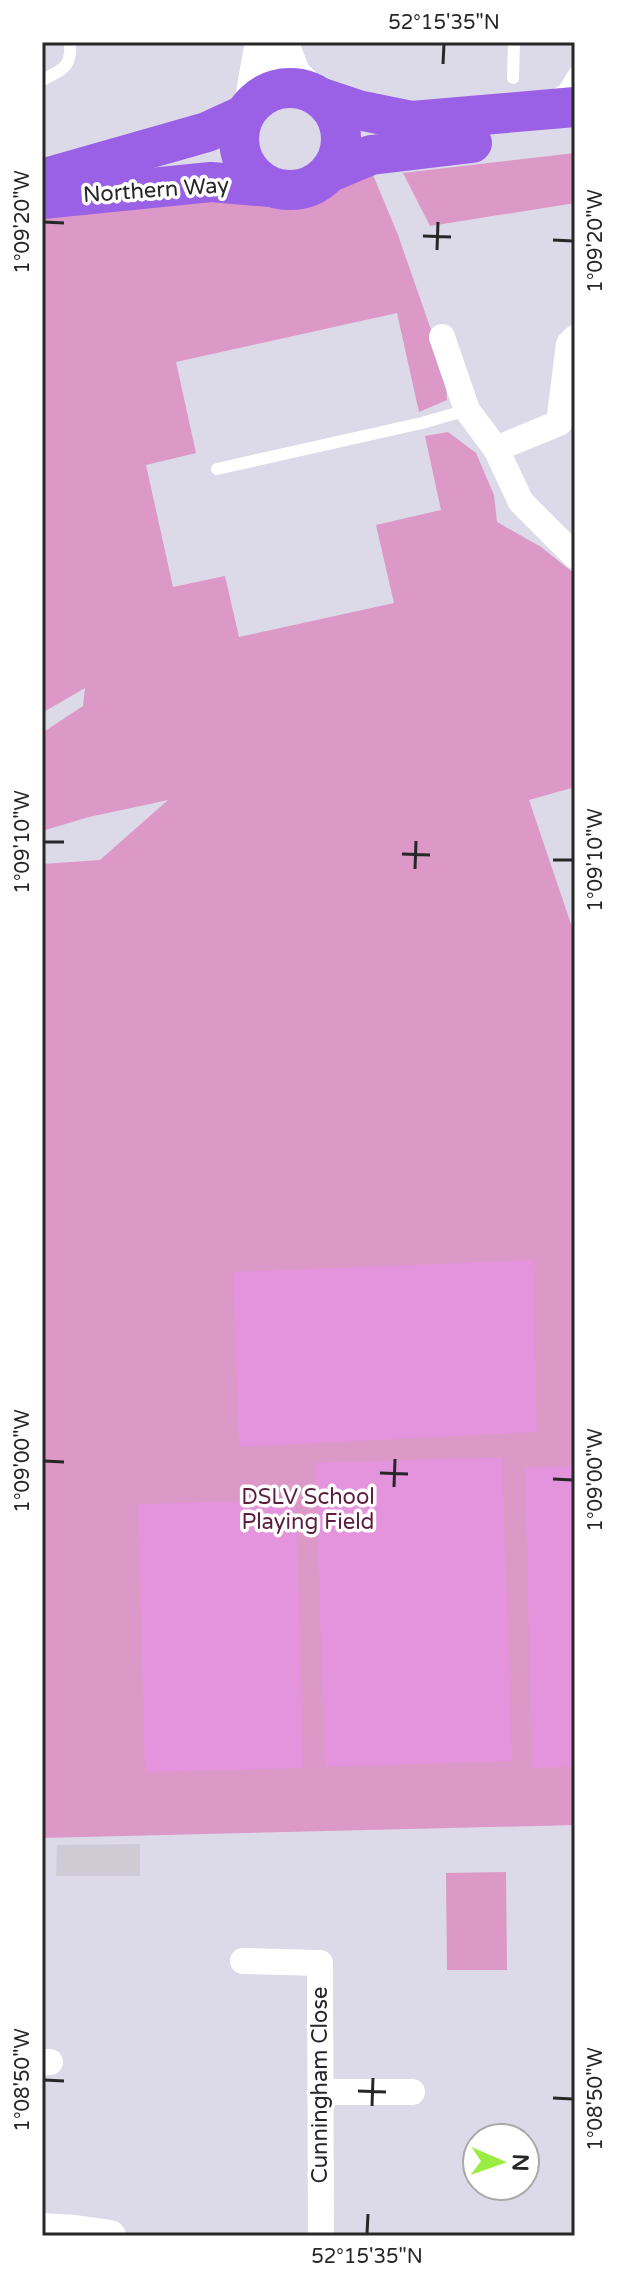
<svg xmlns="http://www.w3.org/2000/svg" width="617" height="2278" font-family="'Varela Round',sans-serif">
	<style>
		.green { fill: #dc98c6 }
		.pitch { fill: #e394dc }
		.plaza { fill: #cecbd5 }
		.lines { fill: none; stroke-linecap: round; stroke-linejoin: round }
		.service { stroke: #fff; stroke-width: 12 }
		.minor { stroke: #fff; stroke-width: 26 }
		.tertiary { stroke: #fff; stroke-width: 32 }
		.secondary { stroke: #fff; stroke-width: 36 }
		.primary { stroke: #9a60e6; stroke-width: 40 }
		.ticks { fill: none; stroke: #272727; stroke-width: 3 }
		.labels { text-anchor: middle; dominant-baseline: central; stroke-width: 7; stroke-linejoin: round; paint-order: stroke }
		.street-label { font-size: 22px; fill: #272727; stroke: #fff }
		.park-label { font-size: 22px; fill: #5d1d40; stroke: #fff }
		.neatline { fill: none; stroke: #272727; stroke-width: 3 }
		.ticks-label { font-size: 20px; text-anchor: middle; fill: #272727 }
	</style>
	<rect width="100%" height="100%" fill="#dcd9e8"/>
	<!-- green -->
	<g class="green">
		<path d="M575,153V203L430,226L403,173Z"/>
		<path d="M373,175L398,235L445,370L447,400L419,412L397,313L176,362L196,453L146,465L173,587L225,576L239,637L394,603L376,525L441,510L425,436L448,432L476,453L494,495L497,522L541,547L575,574V787L529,800L575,936V1825L42,1838V864L100,860L168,800L89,817L42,831V733L83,706L85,688L42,713V214L226,195L257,199H307Z"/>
		<path d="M506,1872L507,1970H447L446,1873Z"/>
	</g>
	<!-- pitch -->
	<g class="pitch">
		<path d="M533,1260L537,1432L239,1447L233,1272Z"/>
		<path d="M502,1457L512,1761L325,1767L315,1463Z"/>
		<path d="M575,1466V1767L532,1768L525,1468Z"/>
		<path d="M296,1500L303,1768L145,1772L138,1504Z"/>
	</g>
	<!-- plaza -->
	<path class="plaza" d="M140,1844V1876H56L57,1845Z"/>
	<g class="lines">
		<!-- service -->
		<g class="service">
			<path d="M513,78L514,42"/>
			<path d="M42,80C63,69 72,68 70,42"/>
			<path d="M554,96L564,90L575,72"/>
			<path d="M217,469L422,423L467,410"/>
		</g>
		<!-- minor -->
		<g class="minor">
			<path d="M442,337L467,410L496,449L521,502L575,556"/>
			<path d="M496,449L559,423L569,344L575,338"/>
			<path d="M243,1961L320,1963L321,2236"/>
			<path d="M42,2062H50"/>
			<path d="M321,2092H412"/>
		</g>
		<!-- tertiary -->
		<path class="tertiary" d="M42,2229L75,2231L110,2236"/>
		<!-- secondary -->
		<g class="secondary">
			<path d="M280,42L293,75L309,91"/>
			<path d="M252,104L263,42"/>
		</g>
		<!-- primary -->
		<g class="primary">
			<circle cx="290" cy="139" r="51"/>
			<path d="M322,98L358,110L412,121L575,107"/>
			<path d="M330,172L371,155L472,143"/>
			<path d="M42,179L207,132L244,115"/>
			<path d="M42,199L211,182L270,187"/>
		</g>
	</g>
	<!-- ticks -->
	<path class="ticks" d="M443,64L444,44M44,222L64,223M423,236L451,237M553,240L573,241M437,250L438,222M44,842H64M402,854L430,855M553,860H573M415,869L416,841M44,1461L64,1462M380,1473L408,1474M553,1479L573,1480M394,1487L395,1459M44,2080L64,2081M358,2091L386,2092M553,2098L573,2099M372,2106L373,2078M367,2234L368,2214"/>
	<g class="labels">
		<!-- street labels -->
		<g class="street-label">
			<text transform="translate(156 190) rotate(-4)">Northern Way</text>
			<text transform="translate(320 2085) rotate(-90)">Cunningham Close</text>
		</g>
		<!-- park labels -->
		<g class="park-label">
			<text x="308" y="1497">DSLV School<tspan x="308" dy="25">Playing Field</tspan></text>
		</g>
	</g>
	<!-- border -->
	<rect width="617" height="2278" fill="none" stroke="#ffffff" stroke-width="88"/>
	<!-- north arrow -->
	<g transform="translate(501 2162) rotate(92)"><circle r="38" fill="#ffffff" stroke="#a9a9a9" stroke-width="2"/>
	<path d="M0-6L14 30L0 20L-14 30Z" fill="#9bec42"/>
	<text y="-12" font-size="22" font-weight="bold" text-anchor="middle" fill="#272727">N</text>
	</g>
	<rect x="44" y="44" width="529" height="2190" class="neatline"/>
	<g class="ticks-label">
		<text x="444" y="29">52°15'35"N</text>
		<text transform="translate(22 222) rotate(-90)" y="7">1°09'20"W</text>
		<text transform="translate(595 241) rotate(-90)" y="7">1°09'20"W</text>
		<text transform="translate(22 842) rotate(-90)" y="7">1°09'10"W</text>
		<text transform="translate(595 860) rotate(-90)" y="7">1°09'10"W</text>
		<text transform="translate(22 1461) rotate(-90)" y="7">1°09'00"W</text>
		<text transform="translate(595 1480) rotate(-90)" y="7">1°09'00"W</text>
		<text transform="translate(22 2080) rotate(-90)" y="7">1°08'50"W</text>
		<text transform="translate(595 2099) rotate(-90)" y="7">1°08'50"W</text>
		<text x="367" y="2263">52°15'35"N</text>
	</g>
</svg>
